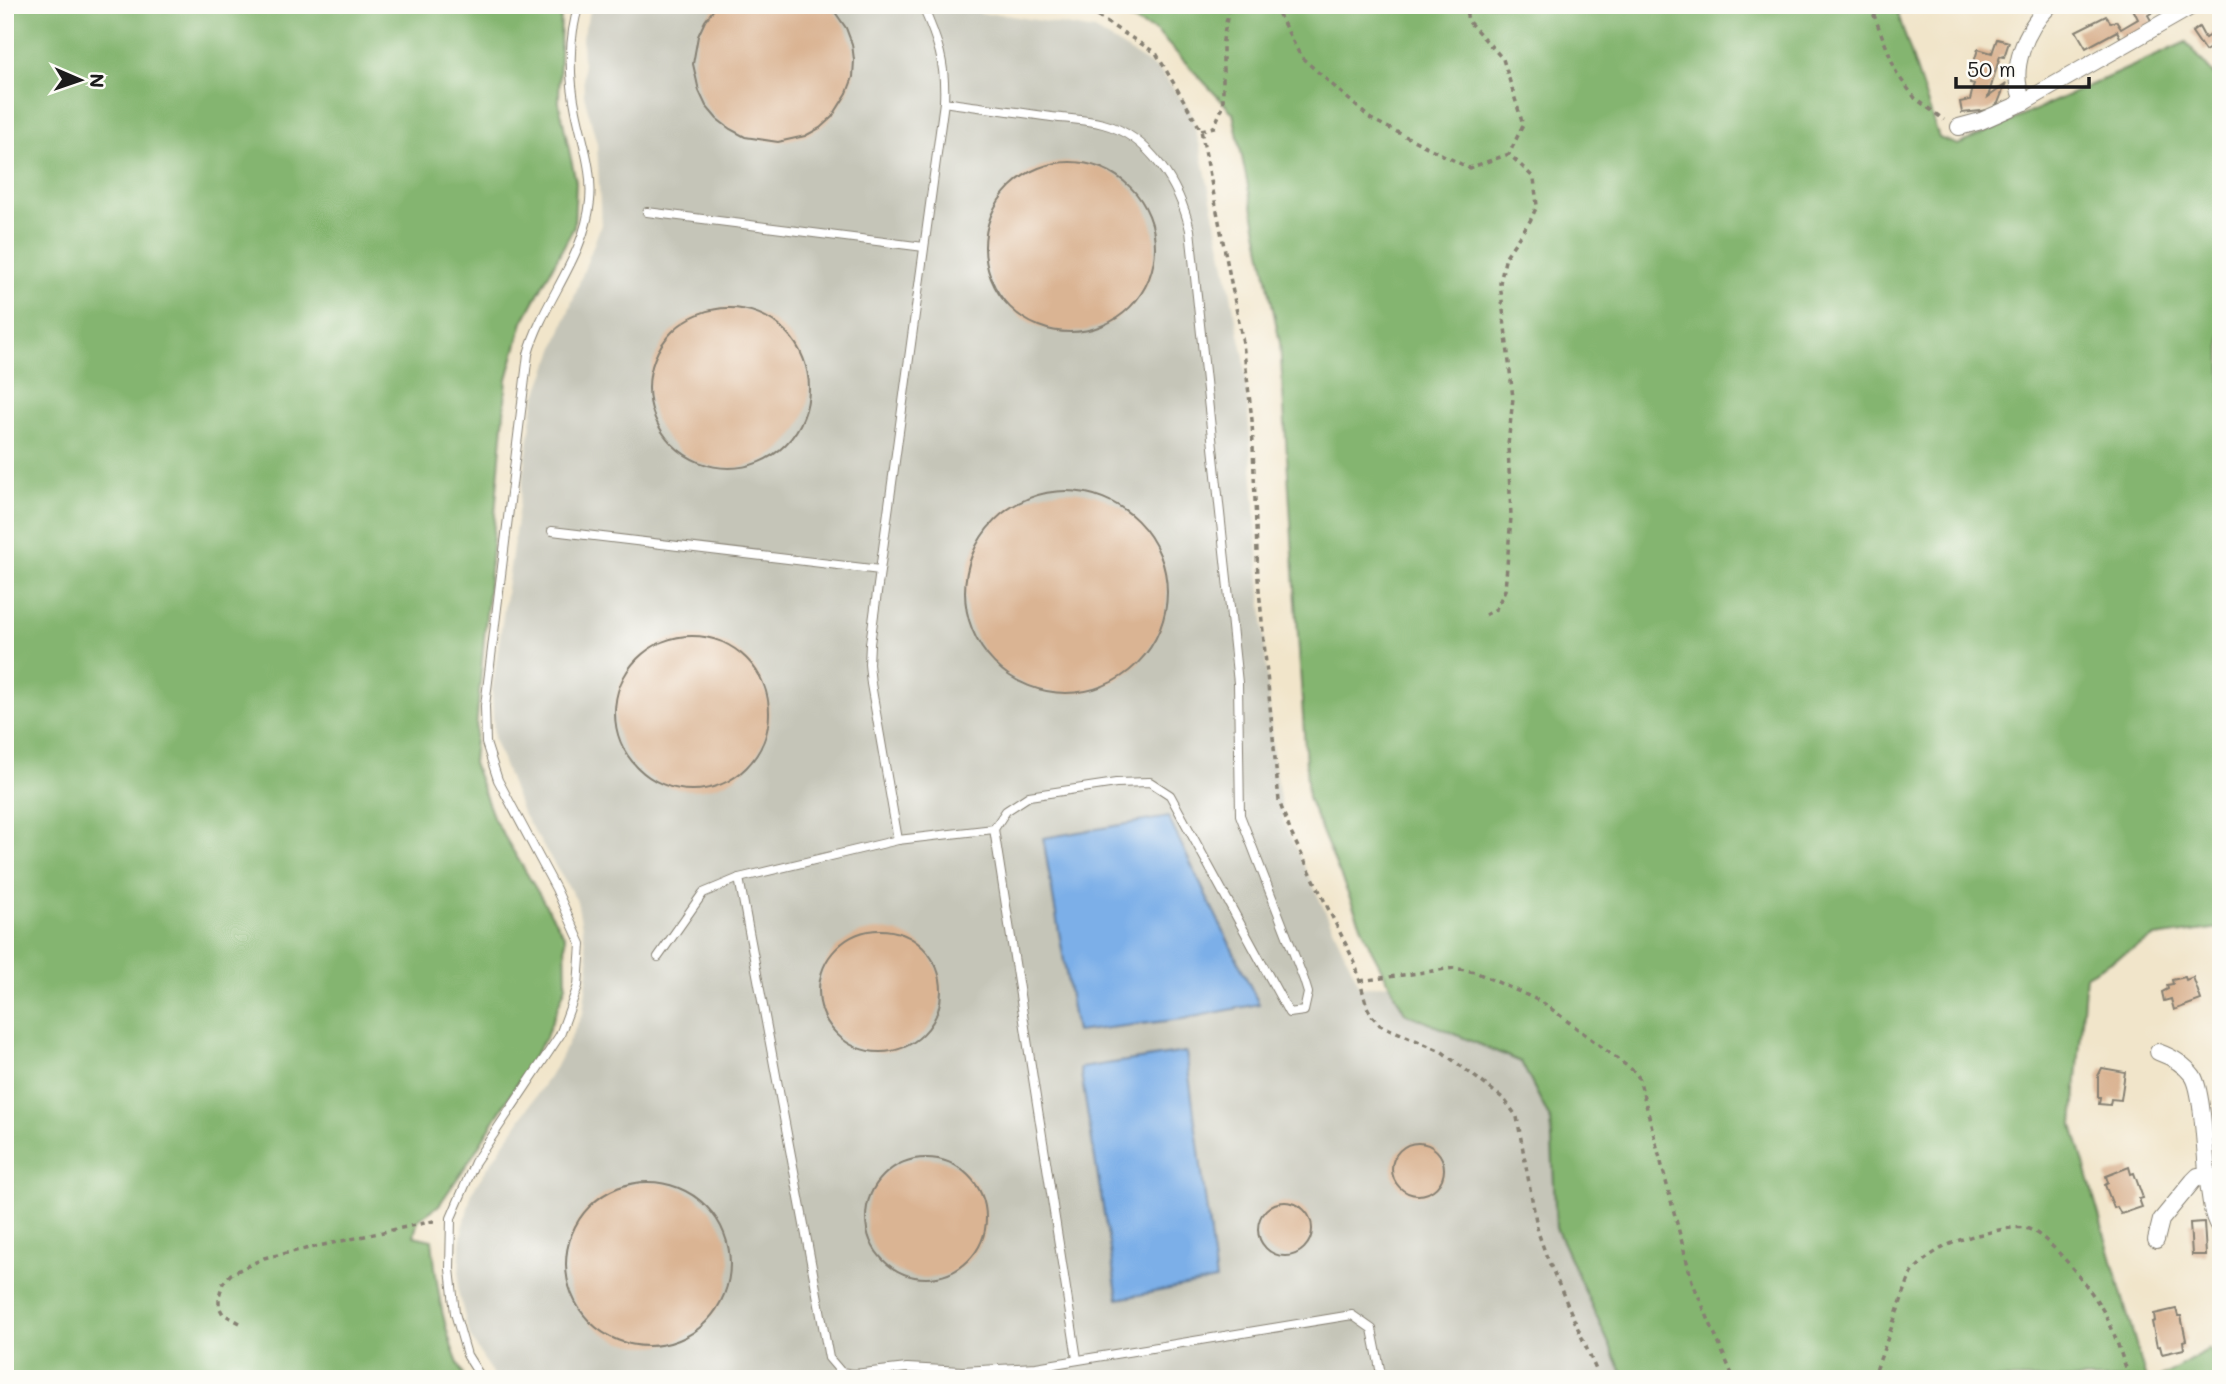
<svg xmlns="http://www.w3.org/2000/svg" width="2226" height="1384" font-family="Mali,sans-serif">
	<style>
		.industrial { fill: #c5c5b8 }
		.forest { fill: #84b56f; stroke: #506846; stroke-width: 2 }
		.water { fill: #7cafe8; stroke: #4c6682; stroke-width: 2 }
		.building { fill: #dab493 }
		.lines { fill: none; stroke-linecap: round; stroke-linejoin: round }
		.service-casing { stroke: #868073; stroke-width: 10 }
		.minor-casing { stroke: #868073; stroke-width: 18 }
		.path { stroke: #868073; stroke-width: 3.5; stroke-dasharray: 5 5; stroke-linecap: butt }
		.service { stroke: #fff; stroke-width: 8 }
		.minor { stroke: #fff; stroke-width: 16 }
	</style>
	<rect width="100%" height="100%" fill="#fdfcf7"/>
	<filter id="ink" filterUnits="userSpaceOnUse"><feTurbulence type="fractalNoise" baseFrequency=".0143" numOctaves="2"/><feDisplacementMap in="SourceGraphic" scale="14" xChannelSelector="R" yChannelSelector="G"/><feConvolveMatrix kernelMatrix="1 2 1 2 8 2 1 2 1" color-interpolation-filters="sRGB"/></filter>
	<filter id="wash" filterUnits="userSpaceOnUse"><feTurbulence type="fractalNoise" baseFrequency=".00686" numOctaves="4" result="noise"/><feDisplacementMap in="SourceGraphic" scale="28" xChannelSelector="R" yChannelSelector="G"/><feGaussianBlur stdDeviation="1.57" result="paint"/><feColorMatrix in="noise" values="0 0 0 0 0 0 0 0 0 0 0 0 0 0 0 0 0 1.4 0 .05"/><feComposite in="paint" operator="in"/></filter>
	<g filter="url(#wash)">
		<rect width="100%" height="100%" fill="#f1e5ca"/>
		<!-- industrial -->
		<path class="industrial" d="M592,5H975L981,14H1000L1095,30L1159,70L1190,110L1200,146L1244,357L1273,756L1284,823L1361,988L1458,973L1537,1006L1728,1379H495L470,1336L458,1291L461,1236L472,1191L555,1068L583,1013L589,963L577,901L522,812L494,739L492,691L534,403L601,225L597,144L584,95L582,37Z"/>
		<!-- forest -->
		<g class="forest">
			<path d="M5,5H561L559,103L576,182L574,227L523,322L507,379L473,763L494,819L565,937L566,986L546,1037L470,1160L439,1205L418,1220L414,1236L432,1240C437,1288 443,1335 465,1379H5Z"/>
			<path d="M1097,5H1895L1939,138L1958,145L2186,42L2221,83V928L2155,937L2086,975L2073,1125L2146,1379H1625L1556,1228L1551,1121L1521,1062L1405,1013L1371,949L1308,798L1280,343L1233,113L1156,31Z"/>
			<path d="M2209,1349L2221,1370V1379H2158Z"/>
		</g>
		<!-- water -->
		<g class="water">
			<path d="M1168,817L1259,1004L1183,1019L1076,1032L1043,838Z"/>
			<path d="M1186,1052L1216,1280L1118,1299L1080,1068Z"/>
		</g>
		<g id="blocks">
			<!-- building -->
			<g class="building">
				<path d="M717,5H830L846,28L852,44L854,60L853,77L847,93L832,117L820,128L805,136L778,142L745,137L730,129L717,119L706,106L699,91L693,64L698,36L705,21Z"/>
				<path d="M2131,5H2165L2148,15L2153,24L2122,41L2117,31L2086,48L2076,31L2106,16L2111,23L2116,21L2121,29L2138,19Z"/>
				<path d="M2218,22L2221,26V42L2205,51L2192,32L2199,27L2205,38L2215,32L2212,27Z"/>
				<path d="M1997,39L2009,42L2004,57L2000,56L1988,97L2005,85L1998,103L1990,110L1962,113L1960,102L1970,100L1974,84L1970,83L1971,72L1978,49L1992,53Z"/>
				<circle cx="1070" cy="247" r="85"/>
				<circle cx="729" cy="388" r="80"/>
				<circle cx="1066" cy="592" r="101"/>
				<circle cx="692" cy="713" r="77"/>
				<circle cx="880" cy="991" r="61"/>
				<path d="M2185,977L2186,980L2193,977L2201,1000L2174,1010L2171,999L2164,1001L2162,992L2168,989L2167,985L2173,984L2172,980Z"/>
				<path d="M2102,1068L2125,1072L2121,1100L2111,1099L2110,1105L2099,1104L2100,1097H2098V1076Z"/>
				<circle cx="1418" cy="1169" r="26"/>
				<circle cx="926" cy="1218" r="60"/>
				<path d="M2129,1167L2131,1174L2134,1173L2143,1198L2139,1199L2142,1207L2121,1214L2117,1207L2114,1208L2105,1185L2108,1183L2106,1176Z"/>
				<circle cx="648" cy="1264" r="82"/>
				<circle cx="1285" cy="1229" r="27"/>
				<path d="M2204,1222L2206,1255H2192L2190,1223Z"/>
				<path d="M2176,1309L2178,1316H2181L2186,1340L2183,1341L2184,1349L2162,1354L2160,1346L2157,1347L2152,1322L2155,1321L2154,1314Z"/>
			</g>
		</g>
	</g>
	<g filter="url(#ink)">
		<use href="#blocks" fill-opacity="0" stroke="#868073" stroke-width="2"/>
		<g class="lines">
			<defs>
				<g id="service">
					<path d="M647,212L924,247"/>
					<path d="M552,531L880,570"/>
					<path d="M994,829L1077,1359"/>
					<path d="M898,840L871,684L869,664L870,644L944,102C946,64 938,40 922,5"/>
					<path d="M739,878L829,1358L841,1372L854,1374L907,1368L962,1371L1036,1367L1352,1315L1372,1329L1382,1379"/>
					<path d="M658,957L703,893L739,878L898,840L994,829L1006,811L1029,796L1116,783L1150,782L1170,795L1289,1013L1304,1011L1308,993L1304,980L1240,815L1238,683L1190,230C1180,186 1150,136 1103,124C1084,119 1063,119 1044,116C1011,111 977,107 944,102"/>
					<path d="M482,1379L467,1355L455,1313L450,1269L451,1218L475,1162L560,1035L578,986L581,944L556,889L498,780L486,743L485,706L528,354C543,301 585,257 590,201C593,170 582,141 576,111C569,78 568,38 579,5"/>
				</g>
				<g id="minor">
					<path d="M2024,102C2007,71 2026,28 2050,5"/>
					<path d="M1959,127L1981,121L2024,102L2194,5"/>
					<path d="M2158,1052C2172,1057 2184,1064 2193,1076C2204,1093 2205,1165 2209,1189C2211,1203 2212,1218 2221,1230"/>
					<path d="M2156,1240L2161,1220L2193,1181L2198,1176L2207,1175"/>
				</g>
			</defs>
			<!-- service casing -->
			<use href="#service" class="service-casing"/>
			<!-- minor casing -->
			<use href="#minor" class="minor-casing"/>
			<!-- path -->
			<g class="path">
				<path d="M1039,5L1090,12L1156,53L1201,130L1243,343L1252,420L1258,579L1279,801L1291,833L1355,963L1367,1007L1372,1016L1380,1025L1441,1051L1504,1099L1517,1117L1538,1232L1546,1255L1600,1379"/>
				<path d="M1274,5L1301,57L1371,119L1469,168L1509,154L1523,125L1503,59L1468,21L1465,5"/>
				<path d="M1870,5L1897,74L1915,98L1944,120"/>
				<path d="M1201,130L1214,127L1223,106V40L1229,7L1233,5"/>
				<path d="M1485,615L1496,609L1505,590L1511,517L1508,445L1513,398L1500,283L1506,256L1530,221L1537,206L1534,178L1509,154"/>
				<path d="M1360,981L1454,968L1475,972L1542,1002L1635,1072L1639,1078L1692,1281L1734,1379"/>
				<path d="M240,1323L223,1314L219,1307V1296L223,1283L231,1274L264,1258L438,1220"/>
				<path d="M1873,1379L1910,1276C1926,1253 1955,1239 1982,1234C1996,1231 2011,1226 2025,1228C2048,1232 2094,1293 2105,1314C2116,1334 2121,1358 2131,1379"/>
			</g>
			<!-- service -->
			<use href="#service" class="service"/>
			<!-- minor -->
			<use href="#minor" class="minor"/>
		</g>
	</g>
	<!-- margin -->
	<rect width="2226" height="1384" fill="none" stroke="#fdfcf7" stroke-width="28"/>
	<!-- north arrow -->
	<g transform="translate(80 80) rotate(92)" stroke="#fdfcf7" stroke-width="5" paint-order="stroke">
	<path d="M0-5L12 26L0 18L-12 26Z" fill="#1c1c1c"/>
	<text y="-10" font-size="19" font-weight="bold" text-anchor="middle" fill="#1c1c1c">N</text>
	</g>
	<!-- scale -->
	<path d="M1956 77v10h133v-10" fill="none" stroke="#1c1c1c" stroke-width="3.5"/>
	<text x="1967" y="77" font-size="21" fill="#1c1c1c" stroke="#fdfcf7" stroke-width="5" paint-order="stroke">50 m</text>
</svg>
